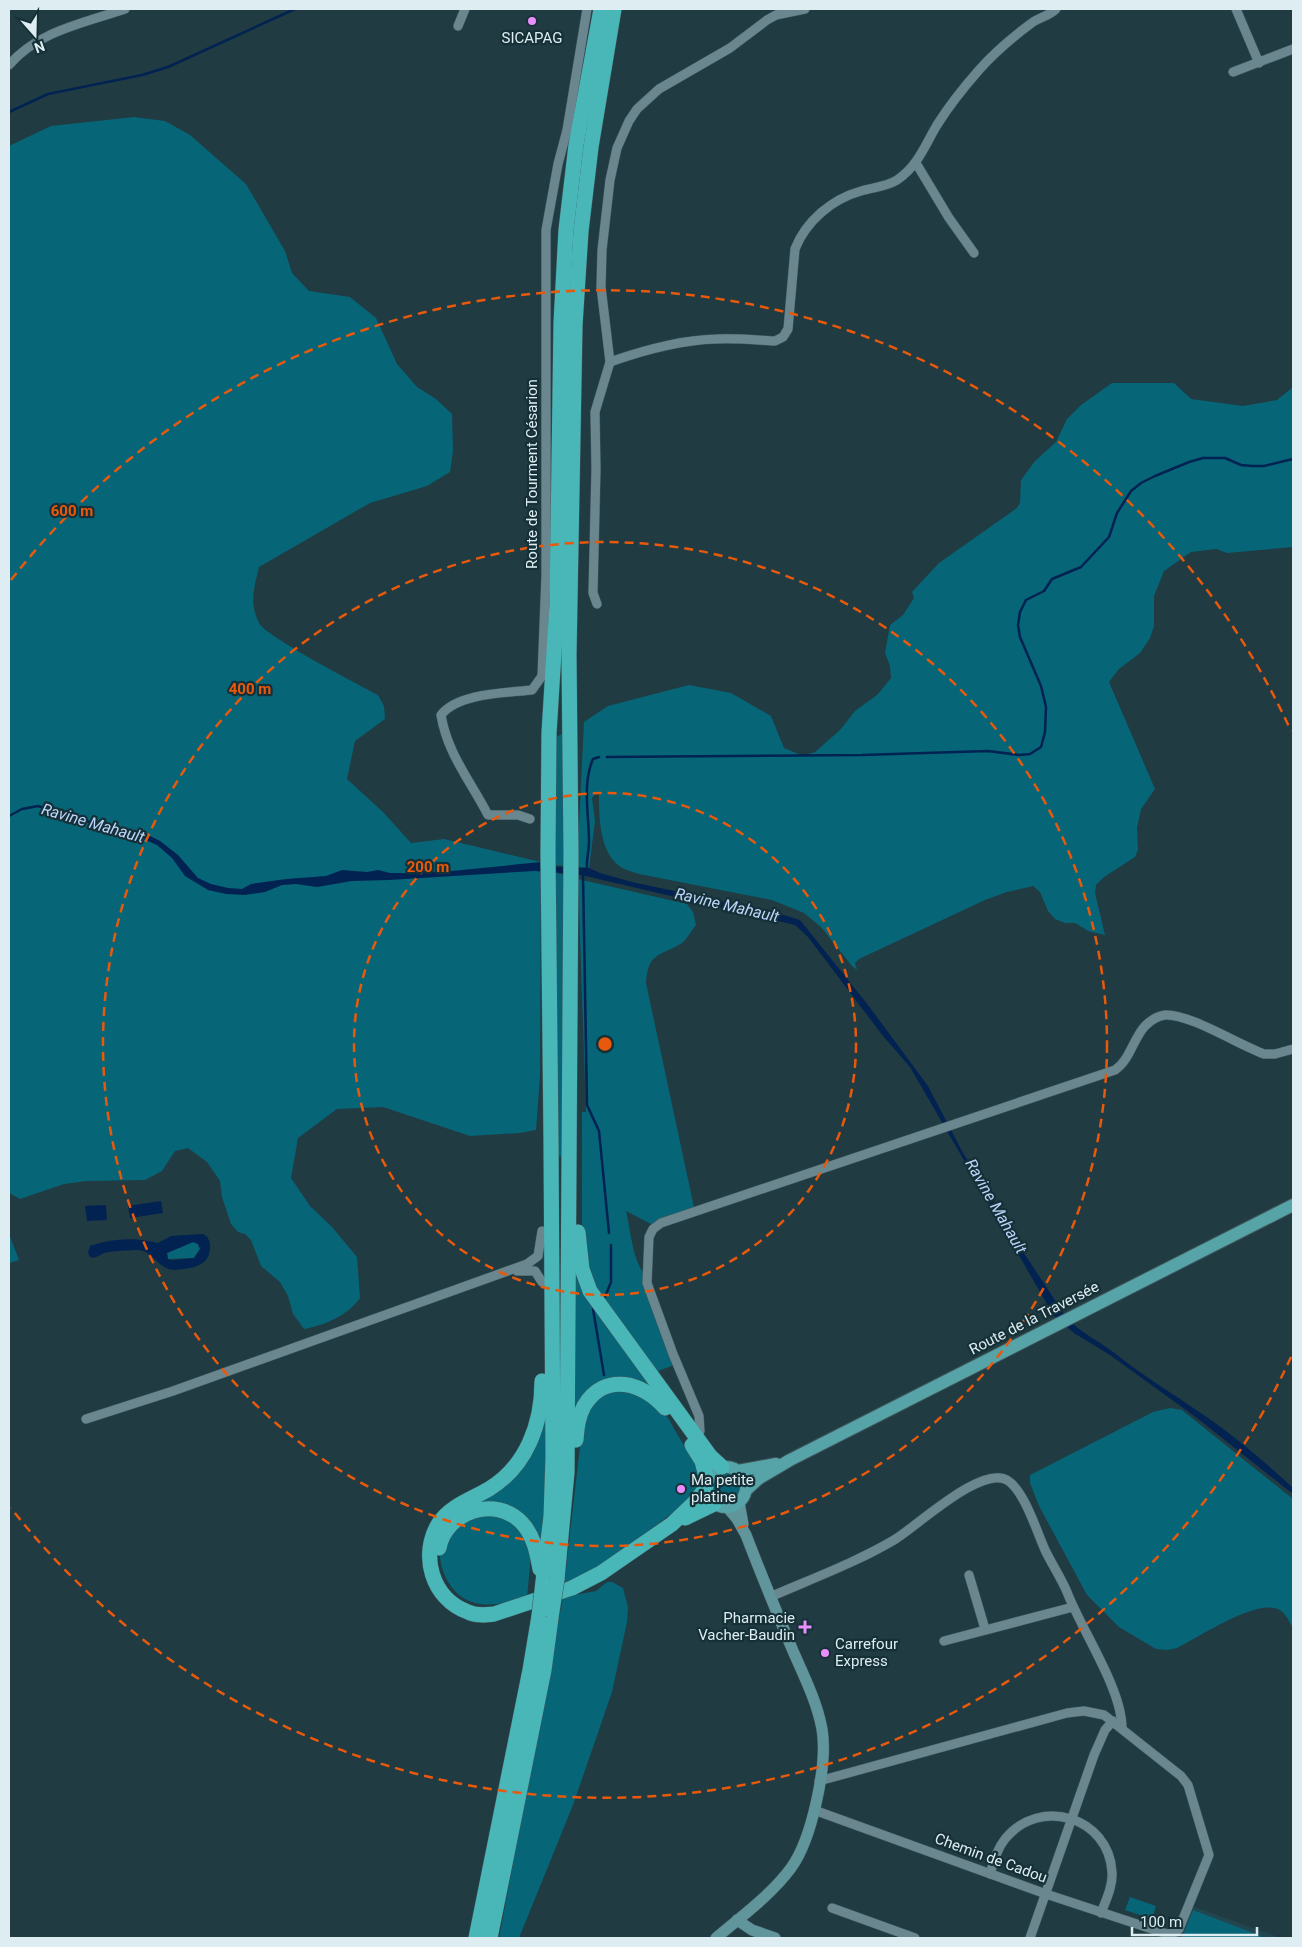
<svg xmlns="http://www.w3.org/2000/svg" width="1302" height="1947" font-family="Roboto,sans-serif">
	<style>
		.built { fill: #214650 }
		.green { fill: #076578 }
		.water { fill: #022252; fill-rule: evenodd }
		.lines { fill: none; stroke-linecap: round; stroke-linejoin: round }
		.stream { stroke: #022252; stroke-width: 2.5 }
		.street-casing { stroke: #3e575c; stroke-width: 10 }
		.secondary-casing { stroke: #3e575c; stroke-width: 12 }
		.primary-casing { stroke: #3e575c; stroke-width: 14 }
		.highway-casing { stroke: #3e575c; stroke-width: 16 }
		.street { stroke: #6a878f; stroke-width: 9 }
		.secondary { stroke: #60959b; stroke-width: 11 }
		.primary { stroke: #56a3a8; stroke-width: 12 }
		.highway { stroke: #49b6b8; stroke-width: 15 }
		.highway-bridge-casing { stroke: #3e575c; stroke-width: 16; stroke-linecap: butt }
		.highway-bridge { stroke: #49b6b8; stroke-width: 15 }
		.ring { fill: none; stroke: #e8590c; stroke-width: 2.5; stroke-dasharray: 9 6 }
		.poi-dot { fill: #ea8dfd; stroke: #163038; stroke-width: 2 }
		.labels { text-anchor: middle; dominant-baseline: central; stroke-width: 4.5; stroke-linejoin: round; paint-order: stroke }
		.poi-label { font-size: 15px; fill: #ddedf1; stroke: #163038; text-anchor: start }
		.street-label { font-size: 15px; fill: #ddedf1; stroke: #163038 }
		.water-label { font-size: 16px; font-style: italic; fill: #bcd5fb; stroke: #163038 }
		.centre { fill: #e8590c; stroke: #163038; stroke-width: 2.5 }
		.ring-label { font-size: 15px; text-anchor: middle; font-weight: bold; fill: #e8590c; stroke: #163038; stroke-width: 4.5; stroke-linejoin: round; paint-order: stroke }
	</style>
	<rect width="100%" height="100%" fill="#203b42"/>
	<!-- built -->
	<path class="built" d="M1189,1905L1281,1938H1177Z"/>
	<!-- green -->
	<g class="green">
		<path d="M134,117L165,121L190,135L246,184L285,251L292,273L309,291L350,297L376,318L397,364L417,387L436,399L452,414L453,451L450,472L427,486L370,503L259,567C254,589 249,602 259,623C265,636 359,685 378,695L384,706L385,719L355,741L347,779L383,812L411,843L444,839L541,862L540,1076L536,1130L520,1133L470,1136L383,1107L337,1109L298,1138L291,1178L310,1206L332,1227L357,1257L360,1298C347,1316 325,1325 304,1329L293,1314L288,1296L280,1282L261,1266L251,1240L245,1234L238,1232L231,1224L222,1197L220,1181L207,1162L188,1148L175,1151L162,1171L145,1180L86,1181L64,1184L20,1199L9,1193V146L51,126Z"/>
		<path d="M1112,383H1174L1191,399L1243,406L1277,400L1293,387V547L1227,553L1216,549L1191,552L1164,571L1154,596V626L1150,638L1140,653L1119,669L1109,682L1155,789L1141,809L1137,828L1138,850L1135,857L1104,877L1096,885L1095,893L1105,935L1088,931L1075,923H1065L1055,919L1048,911L1040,892L1033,886L1007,892L985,900L859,959L855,963L857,970L852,966L821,927L804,913L772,900L639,874C634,872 628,871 624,869C599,856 599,817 599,793L597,792L592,798L595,821L589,868L577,867L584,722L608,706L689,685L731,693L771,716L784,748L803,756L815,752L840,730L855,711L877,695L891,678L890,666L885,653L890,625L903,615L914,598L912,592L939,563L1017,508L1020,503L1021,480L1035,461L1056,442L1067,419L1081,405Z"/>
		<path d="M562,734L565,866L552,865L555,737Z"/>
		<path d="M553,872L565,875L564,1157L555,1156Z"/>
		<path d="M578,879L687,904L693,912L696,925C692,930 687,939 682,943C659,957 648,952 646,983L695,1212L661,1223L651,1224L626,1211C630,1227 633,1262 644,1273L674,1365L653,1373L593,1289L582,1231V1112H586Z"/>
		<path d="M9,1234L19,1260L9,1263Z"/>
		<path d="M193,1242L197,1243L200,1249L194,1258L168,1259L167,1253Z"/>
		<path d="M578,1274L651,1387L637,1380L574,1407L576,1275Z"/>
		<path d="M628,1388C640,1396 655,1404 665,1414C671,1421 674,1430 679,1437C689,1455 705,1469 697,1492C692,1504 678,1509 668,1516C635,1542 602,1566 564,1585L583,1421L598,1395Z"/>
		<path d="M545,1403V1490L541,1545L536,1533L472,1504L506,1480Z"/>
		<path d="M1170,1408L1182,1410L1293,1499V1629C1290,1622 1286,1614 1280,1610C1258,1597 1199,1637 1177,1648L1168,1650L1156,1649L1119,1627L1087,1595L1039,1506L1030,1483V1475L1153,1412Z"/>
		<circle cx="726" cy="1487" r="16"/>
		<path d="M494,1511L521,1528L531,1555L527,1598C496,1606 464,1613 446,1578C442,1569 438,1558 441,1548C443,1540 450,1532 454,1524Z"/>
		<path d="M607,1582H612L623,1588L628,1607L627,1622L612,1692L573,1805L519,1938H499L563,1597L596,1591Z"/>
		<path d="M1130,1897L1156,1906L1152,1919L1125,1910Z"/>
		<path d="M1193,1910L1261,1936L1260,1938H1182Z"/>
	</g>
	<!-- water -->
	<g class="water">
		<path d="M108,827L140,831L160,841L178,855L198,878L211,884L228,888L242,889L251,884L286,879L326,876L342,870L367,872L378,870L390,873H405L452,871L541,862L558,867L589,868L600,873L632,882L777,913L800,920L868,1005L928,1086L963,1153L1002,1214L1014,1238L1066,1317C1080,1333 1100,1341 1117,1355C1147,1379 1180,1398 1211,1420C1240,1441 1267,1464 1293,1488V1494L1197,1418L1110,1355L1074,1333L1054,1316L910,1067L883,1036L808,937L795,925L577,874L534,871L389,880L352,881L317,887L296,884L282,885L265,892L245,895L226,894L208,890L185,876L172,858L157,845L141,838Z"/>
		<path d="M161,1201L163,1213L130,1218L128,1206Z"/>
		<path d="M106,1205L107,1220L87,1221L85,1206Z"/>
		<path d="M202,1234C213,1236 212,1256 204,1262C197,1268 184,1269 175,1270C159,1270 154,1252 139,1250C132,1250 111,1251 104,1253C99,1255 96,1259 90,1257L88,1253L90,1246C112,1238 136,1237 158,1243L171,1236ZM193,1242L198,1244L200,1249L194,1258L172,1260L168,1259L167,1253Z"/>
	</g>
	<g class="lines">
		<!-- stream -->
		<g class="stream">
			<path d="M9,112L48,94L142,75L168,67L295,9"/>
			<path d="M607,757L862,755L988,751L1019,755L1030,754L1041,747L1045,732L1046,707L1041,686L1020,637L1018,625L1020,612L1026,600L1044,591L1052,579L1081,567L1109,537L1117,513L1131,491L1141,483L1155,476L1189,462L1203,458H1225L1241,465L1252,466H1264L1293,459"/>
			<path d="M9,816L22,809L38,806L109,828"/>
			<path d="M587,869C586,860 589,851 589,842C589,815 582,784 593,759L599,757"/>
			<path d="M583,876L587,1105L599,1131L609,1233"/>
			<path d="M605,1297L611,1282V1245"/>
			<path d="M593,1309L604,1375"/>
		</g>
		<defs>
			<g id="street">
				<path d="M1236,9L1259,63"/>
				<path d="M458,26L465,9"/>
				<path d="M9,65C38,31 84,23 125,9"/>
				<path d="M1233,72L1293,49"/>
				<path d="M916,163L949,218L974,253"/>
				<path d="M610,362C644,350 680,340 716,339C736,338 756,340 775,341L783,337L788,329L795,249C806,221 832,199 861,191C874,187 886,187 897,180C918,166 925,145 937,125C949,106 964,87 979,70C994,53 1014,36 1033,22C1041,17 1049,16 1056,9"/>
				<path d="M597,604L593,593L596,469L595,412L610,362L601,287L602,250L610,180L617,148L629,121L637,109L659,89L730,48L767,20L776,15L805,9"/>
				<path d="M530,819L518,815H488C471,782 447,753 441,715C458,693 506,693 532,690L542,676L546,575V230L558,164L567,130L587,9"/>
				<path d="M517,1271H535L542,1282"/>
				<path d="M86,1419L173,1391L527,1264L538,1256L542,1231"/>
				<path d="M696,1437L700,1431L699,1416L673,1354L647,1283L649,1237L653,1229L661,1223L1115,1070C1130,1060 1133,1039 1145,1026C1151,1020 1157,1016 1165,1015C1188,1013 1239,1045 1264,1054H1275L1293,1049"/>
				<path d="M969,1575L985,1629"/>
				<path d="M770,1597C811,1579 855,1563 894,1540C916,1527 981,1465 1007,1480C1025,1491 1037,1533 1046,1552C1053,1566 1061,1578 1067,1592C1082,1631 1122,1689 1122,1728"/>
				<path d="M944,1641L1073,1607"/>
				<path d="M814,1810L1046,1894L1167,1934L1174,1933L1179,1929L1209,1855L1188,1785L1181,1776L1104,1715L1084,1711L1067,1713L819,1781"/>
				<path d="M990,1874C994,1861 997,1849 1005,1839C1040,1796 1109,1817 1112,1872C1113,1886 1106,1900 1101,1913"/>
				<path d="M832,1908L915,1938"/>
				<path d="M1030,1938L1094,1755L1105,1730L1113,1721"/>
			</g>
			<g id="secondary">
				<path d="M739,1502L743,1524"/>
				<path d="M737,1920L752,1930L775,1938"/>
				<path d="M716,1938C742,1916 771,1895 791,1868C812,1839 828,1764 822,1729C817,1702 804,1676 793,1651C777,1613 761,1574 746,1535L737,1519L727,1507"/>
			</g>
			<g id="primary">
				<circle cx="726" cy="1487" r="20"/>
				<path d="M738,1471L776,1464"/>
				<path d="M746,1490L758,1479L790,1460L1293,1205"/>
			</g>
			<g id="highway">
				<path d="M578,1232L582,1269L590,1291L710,1456L722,1467"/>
				<path d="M542,1381C542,1423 527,1466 489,1489C472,1499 450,1506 439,1523C419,1555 432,1599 468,1612C476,1616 485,1615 494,1614L572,1588L601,1573L672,1524L694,1503L706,1488"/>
				<path d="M576,1440C577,1428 578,1417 584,1406C605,1371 644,1383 665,1408"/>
				<path d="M692,1445L702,1461L707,1480"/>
				<path d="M685,1518L714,1504"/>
				<path d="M439,1548C446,1511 496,1495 522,1523C534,1536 537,1553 540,1569"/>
				<path d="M557,1579L567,1472L571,853L569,655L575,325L581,231L591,147L614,9"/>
				<path d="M543,1582L551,1516L553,1457L551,1139L548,854L549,733L557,604L561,323L566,230L576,145L601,9"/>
				<path d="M476,1938L530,1670L539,1616"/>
				<path d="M490,1938L544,1670L552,1611"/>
			</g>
		</defs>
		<!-- street casing -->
		<use href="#street" class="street-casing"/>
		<!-- secondary casing -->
		<use href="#secondary" class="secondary-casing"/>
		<!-- primary casing -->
		<use href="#primary" class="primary-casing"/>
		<!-- highway casing -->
		<use href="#highway" class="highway-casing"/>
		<!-- street -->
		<use href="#street" class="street"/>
		<!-- secondary -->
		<use href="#secondary" class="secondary"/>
		<!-- primary -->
		<use href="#primary" class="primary"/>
		<!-- highway -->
		<use href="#highway" class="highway"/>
		<defs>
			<g id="highway-bridge">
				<path d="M552,1611L557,1579"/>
				<path d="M539,1616L543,1582"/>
			</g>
		</defs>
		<!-- highway-bridge casing -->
		<use href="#highway-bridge" class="highway-bridge-casing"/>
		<!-- highway-bridge -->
		<use href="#highway-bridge" class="highway-bridge"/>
	</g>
	<!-- distance rings -->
	<g class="ring">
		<circle cx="605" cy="1044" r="251"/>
		<circle cx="605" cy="1044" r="502"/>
		<path d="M1291 1357A754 754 0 0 1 11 1508M11 580A754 754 0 0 1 1291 731"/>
	</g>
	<!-- markers -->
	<g class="poi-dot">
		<circle cx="532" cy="21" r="5"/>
		<circle cx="681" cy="1489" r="5"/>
		<path d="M802.5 1619.5h5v5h5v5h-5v5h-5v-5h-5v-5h5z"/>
		<circle cx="825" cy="1653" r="5"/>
	</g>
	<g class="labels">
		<!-- poi labels -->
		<g class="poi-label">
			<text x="532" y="38" text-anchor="middle">SICAPAG</text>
			<text x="691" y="1480">Ma petite<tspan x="691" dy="17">platine</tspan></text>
			<text x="795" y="1618" text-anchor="end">Pharmacie<tspan x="795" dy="17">Vacher-Baudin</tspan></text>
			<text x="835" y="1644">Carrefour<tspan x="835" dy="17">Express</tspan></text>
		</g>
		<!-- street labels -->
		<g class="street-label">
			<text transform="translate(532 474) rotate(-90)">Route de Tourment Césarion</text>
			<text transform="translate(1034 1318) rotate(-27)">Route de la Traversée</text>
			<text transform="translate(991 1858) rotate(20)">Chemin de Cadou</text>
		</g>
		<!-- water labels -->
		<g class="water-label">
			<text transform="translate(93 823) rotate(16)">Ravine Mahault</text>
			<text transform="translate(727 905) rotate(13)">Ravine Mahault</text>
			<text transform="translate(996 1206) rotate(60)">Ravine Mahault</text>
		</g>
	</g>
	<circle cx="605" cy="1044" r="8" class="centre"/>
	<g class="ring-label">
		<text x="72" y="516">600 m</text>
		<text x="250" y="694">400 m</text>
		<text x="428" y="872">200 m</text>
	</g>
	<!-- border -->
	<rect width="1302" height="1947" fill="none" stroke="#ddedf1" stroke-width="20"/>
	<!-- north arrow -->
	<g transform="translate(35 35) rotate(160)" stroke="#163038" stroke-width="4" paint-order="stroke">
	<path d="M0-4L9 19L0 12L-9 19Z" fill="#ddedf1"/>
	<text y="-8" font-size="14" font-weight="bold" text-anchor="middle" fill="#ddedf1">N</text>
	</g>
	<!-- scale -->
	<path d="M1132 1927v8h125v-8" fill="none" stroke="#ddedf1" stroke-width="2.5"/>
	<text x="1140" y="1927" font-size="15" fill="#ddedf1" stroke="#163038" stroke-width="4" paint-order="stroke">100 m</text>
</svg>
